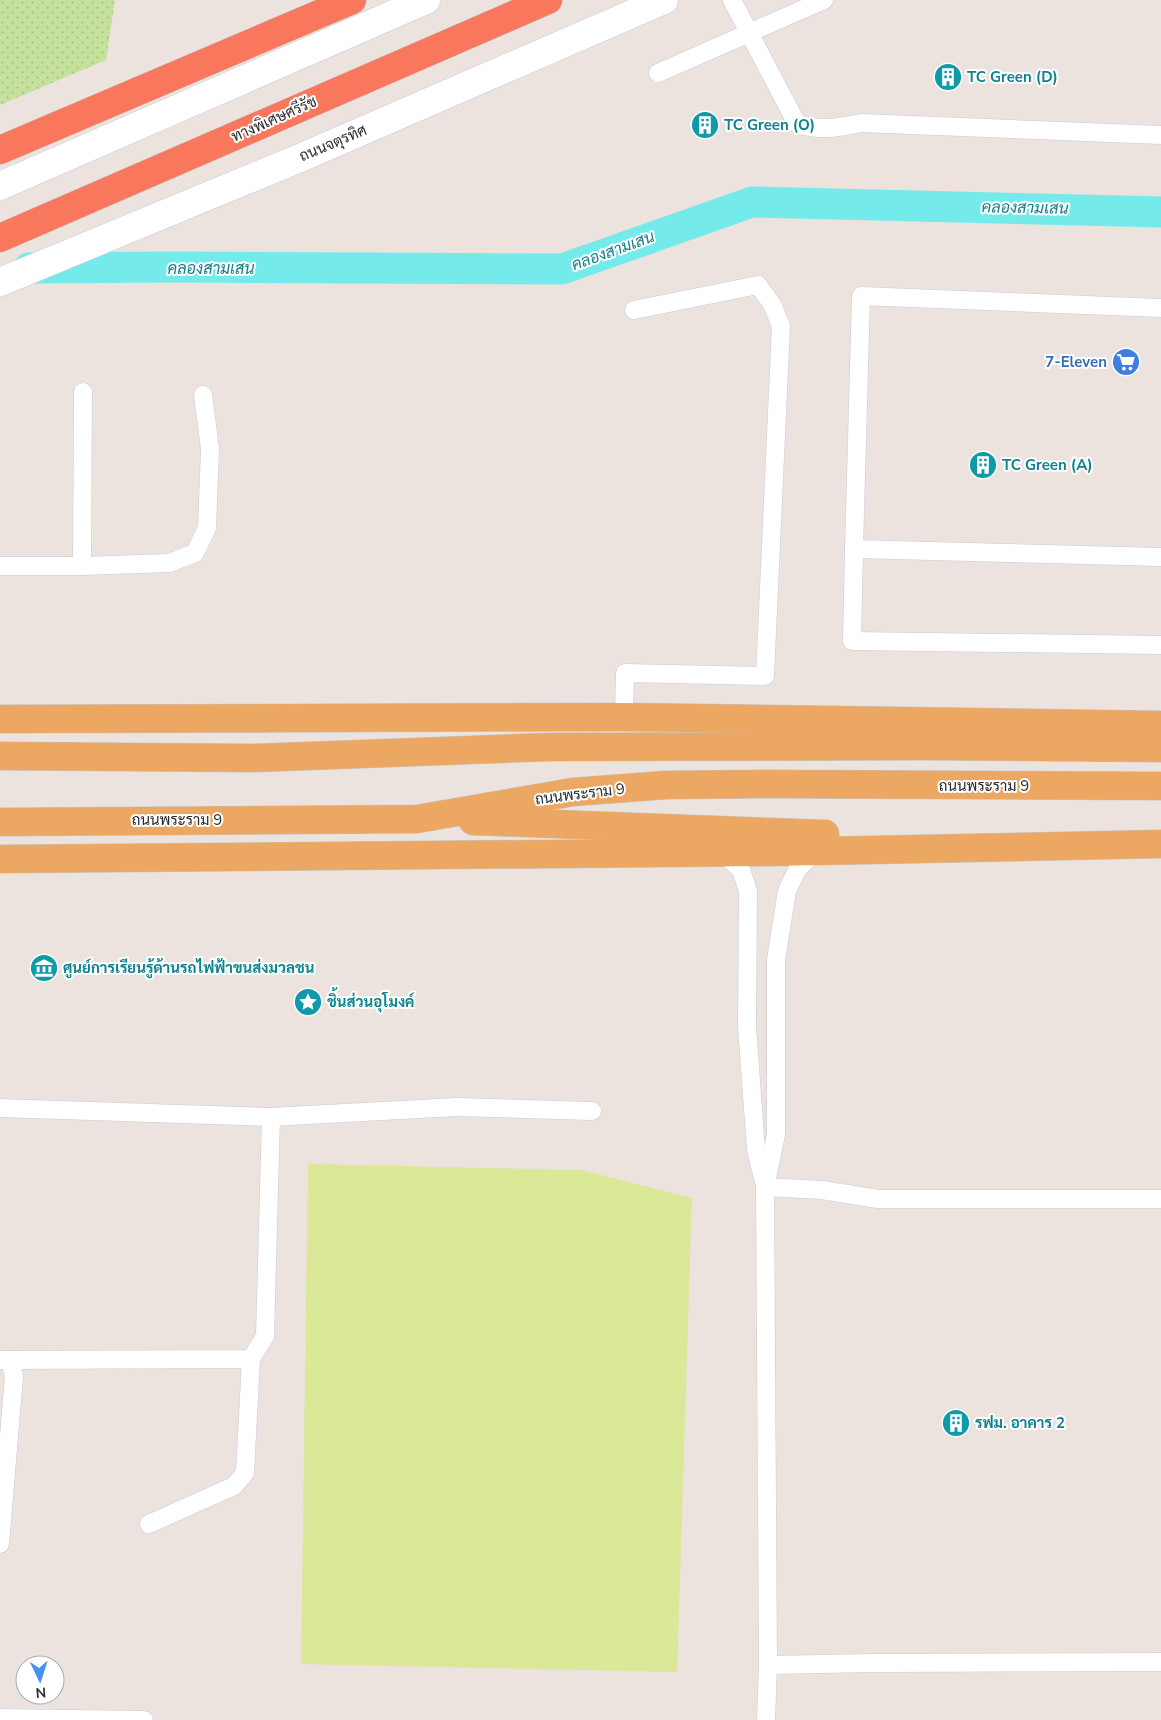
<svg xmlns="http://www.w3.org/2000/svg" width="1161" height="1720" font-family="'Nunito Sans',Sarabun,sans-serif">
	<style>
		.grass { fill: url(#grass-dots) }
		.pitch { fill: #dbe898 }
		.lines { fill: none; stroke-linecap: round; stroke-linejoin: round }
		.canal { stroke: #75eaeb; stroke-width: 31 }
		.service-casing { stroke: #c6ccd4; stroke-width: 19 }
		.secondary-casing { stroke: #c6ccd4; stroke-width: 29 }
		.primary-casing { stroke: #c4c4c4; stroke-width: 29 }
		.motorway-casing { stroke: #c4c4c4; stroke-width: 29 }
		.service { stroke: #fff; stroke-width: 18 }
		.secondary { stroke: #fff; stroke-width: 28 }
		.primary { stroke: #eca863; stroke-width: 28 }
		.motorway { stroke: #f9775d; stroke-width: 28 }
		.labels { text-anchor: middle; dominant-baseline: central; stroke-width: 4; stroke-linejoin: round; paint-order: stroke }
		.culture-label { font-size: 15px; font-weight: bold; fill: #0d838f; stroke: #fff; text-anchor: start }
		.street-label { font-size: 15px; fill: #2b2b2b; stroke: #fff }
		.shop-label { font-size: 15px; font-weight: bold; fill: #366cbe; stroke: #fff; text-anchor: end }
		.water-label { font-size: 16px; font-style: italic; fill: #12818a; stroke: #fff }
	</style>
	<defs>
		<pattern id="grass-dots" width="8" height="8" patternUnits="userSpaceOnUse" patternTransform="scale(1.25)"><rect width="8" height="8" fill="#c6e19c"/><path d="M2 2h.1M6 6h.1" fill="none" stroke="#aac187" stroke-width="1.8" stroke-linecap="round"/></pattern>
	</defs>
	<rect width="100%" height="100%" fill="#ece2de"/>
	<!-- grass -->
	<path class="grass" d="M0,0H115L106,60L0,105Z"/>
	<!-- pitch -->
	<path class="pitch" d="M308,1164L582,1170L692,1198L677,1672L301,1664Z"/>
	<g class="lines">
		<!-- canal -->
		<path class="canal" d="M29,268L177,267L562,269L752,202L1161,212"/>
		<defs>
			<g id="service">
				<path d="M732,0L797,124C822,131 835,128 861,123L1161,135"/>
				<path d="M658,73L824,0"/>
				<path d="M1161,308L861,296L854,549L1161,557"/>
				<path d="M854,549L852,641L1161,645"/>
				<path d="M0,566H82L169,563L195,553L207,528L210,449L203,395"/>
				<path d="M82,566L83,392"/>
				<path d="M624,717L625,673L765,676L781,326L772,304L758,285L634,310"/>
				<path d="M723,853L741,870L748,891L747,1026L756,1150L764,1182"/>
				<path d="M0,1108L271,1117L456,1107L592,1111"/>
				<path d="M765,1187L822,1190L878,1199H1161"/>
				<path d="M0,1360L251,1359L265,1336L271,1117"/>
				<path d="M149,1524L234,1486L245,1473L251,1359"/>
				<path d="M0,1544L14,1376L10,1360"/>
				<path d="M768,1665L874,1663L1161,1662"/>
				<path d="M0,1718L144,1720"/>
				<path d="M766,1720L768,1665L765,1187L776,1135V960L787,891L797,870L816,851"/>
			</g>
			<g id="secondary">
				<path d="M0,186L426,0"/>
				<path d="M0,282L300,158L664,0"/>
			</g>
			<g id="primary">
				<path d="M0,719L624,717L1161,725"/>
				<path d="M0,756L254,758L550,747L926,746L1161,748"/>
				<path d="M473,821L825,834"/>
				<path d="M0,822L417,819L573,792L666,785L768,784L1161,786"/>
				<path d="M0,859L771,852L1161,844"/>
			</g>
			<g id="motorway">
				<path d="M0,150L352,0"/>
				<path d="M0,238L548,0"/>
			</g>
		</defs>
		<!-- service casing -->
		<use href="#service" class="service-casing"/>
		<!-- secondary casing -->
		<use href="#secondary" class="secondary-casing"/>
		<!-- primary casing -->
		<use href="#primary" class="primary-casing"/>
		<!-- motorway casing -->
		<use href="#motorway" class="motorway-casing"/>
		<!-- service -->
		<use href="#service" class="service"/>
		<!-- secondary -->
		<use href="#secondary" class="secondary"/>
		<!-- primary -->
		<use href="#primary" class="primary"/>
		<!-- motorway -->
		<use href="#motorway" class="motorway"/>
	</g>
	<!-- icons -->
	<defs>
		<symbol id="building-disc" viewBox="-11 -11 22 22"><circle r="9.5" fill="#0f9aa8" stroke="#fff"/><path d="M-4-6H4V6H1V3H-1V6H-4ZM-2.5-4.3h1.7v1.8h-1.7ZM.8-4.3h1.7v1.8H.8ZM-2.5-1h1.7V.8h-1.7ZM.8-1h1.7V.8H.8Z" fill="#fff"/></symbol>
		<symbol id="supermarket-disc" viewBox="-11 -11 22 22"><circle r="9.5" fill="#3f7fe0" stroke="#fff"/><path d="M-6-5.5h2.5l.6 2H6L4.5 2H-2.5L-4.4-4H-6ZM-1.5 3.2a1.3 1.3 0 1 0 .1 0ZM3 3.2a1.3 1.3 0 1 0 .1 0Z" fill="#fff"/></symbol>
		<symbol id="museum-disc" viewBox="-11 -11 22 22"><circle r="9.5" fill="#0f9aa8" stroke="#fff"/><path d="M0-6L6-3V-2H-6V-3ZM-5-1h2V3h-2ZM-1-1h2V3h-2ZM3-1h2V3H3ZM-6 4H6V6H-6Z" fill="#fff"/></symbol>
		<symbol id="sight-disc" viewBox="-11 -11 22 22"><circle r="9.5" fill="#0f9aa8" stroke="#fff"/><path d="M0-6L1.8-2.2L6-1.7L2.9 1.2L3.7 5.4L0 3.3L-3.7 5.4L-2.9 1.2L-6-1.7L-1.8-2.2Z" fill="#fff"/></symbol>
	</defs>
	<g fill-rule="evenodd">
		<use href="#building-disc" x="932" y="61" width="32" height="32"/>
		<use href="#building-disc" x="689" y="109" width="32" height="32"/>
		<use href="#supermarket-disc" x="1110" y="346" width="32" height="32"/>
		<use href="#building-disc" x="967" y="449" width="32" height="32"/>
		<use href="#museum-disc" x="28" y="952" width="32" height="32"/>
		<use href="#sight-disc" x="292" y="986" width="32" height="32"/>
		<use href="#building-disc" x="940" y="1407" width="32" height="32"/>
	</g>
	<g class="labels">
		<!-- culture labels -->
		<g class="culture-label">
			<text x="967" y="77">TC Green (D)</text>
			<text x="724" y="125">TC Green (O)</text>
			<text x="1002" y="465">TC Green (A)</text>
			<text x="63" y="968">ศูนย์การเรียนรู้ด้านรถไฟฟ้าขนส่งมวลชน</text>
			<text x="327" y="1002">ชิ้นส่วนอุโมงค์</text>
			<text x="975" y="1423">รฟม. อาคาร 2</text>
		</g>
		<!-- street labels -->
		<g class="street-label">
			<text transform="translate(274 119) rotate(-24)">ทางพิเศษศรีรัช</text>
			<text transform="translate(333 143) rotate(-23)">ถนนจตุรทิศ</text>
			<text x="984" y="786">ถนนพระราม 9</text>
			<text transform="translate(580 794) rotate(-7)">ถนนพระราม 9</text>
			<text x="177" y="820">ถนนพระราม 9</text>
		</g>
		<!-- shop labels -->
		<g class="shop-label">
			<text x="1107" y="362">7-Eleven</text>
		</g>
		<!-- water labels -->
		<g class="water-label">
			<text transform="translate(1025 208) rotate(1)">คลองสามเสน</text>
			<text transform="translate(613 251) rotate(-20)">คลองสามเสน</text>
			<text x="211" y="269">คลองสามเสน</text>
		</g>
	</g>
	<!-- north arrow -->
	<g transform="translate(40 1680) rotate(176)"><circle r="24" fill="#ffffff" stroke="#aaaaaa"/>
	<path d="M0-4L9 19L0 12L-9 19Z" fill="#4493f4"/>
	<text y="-8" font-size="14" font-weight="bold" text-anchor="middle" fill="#2b2b2b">N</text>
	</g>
</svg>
